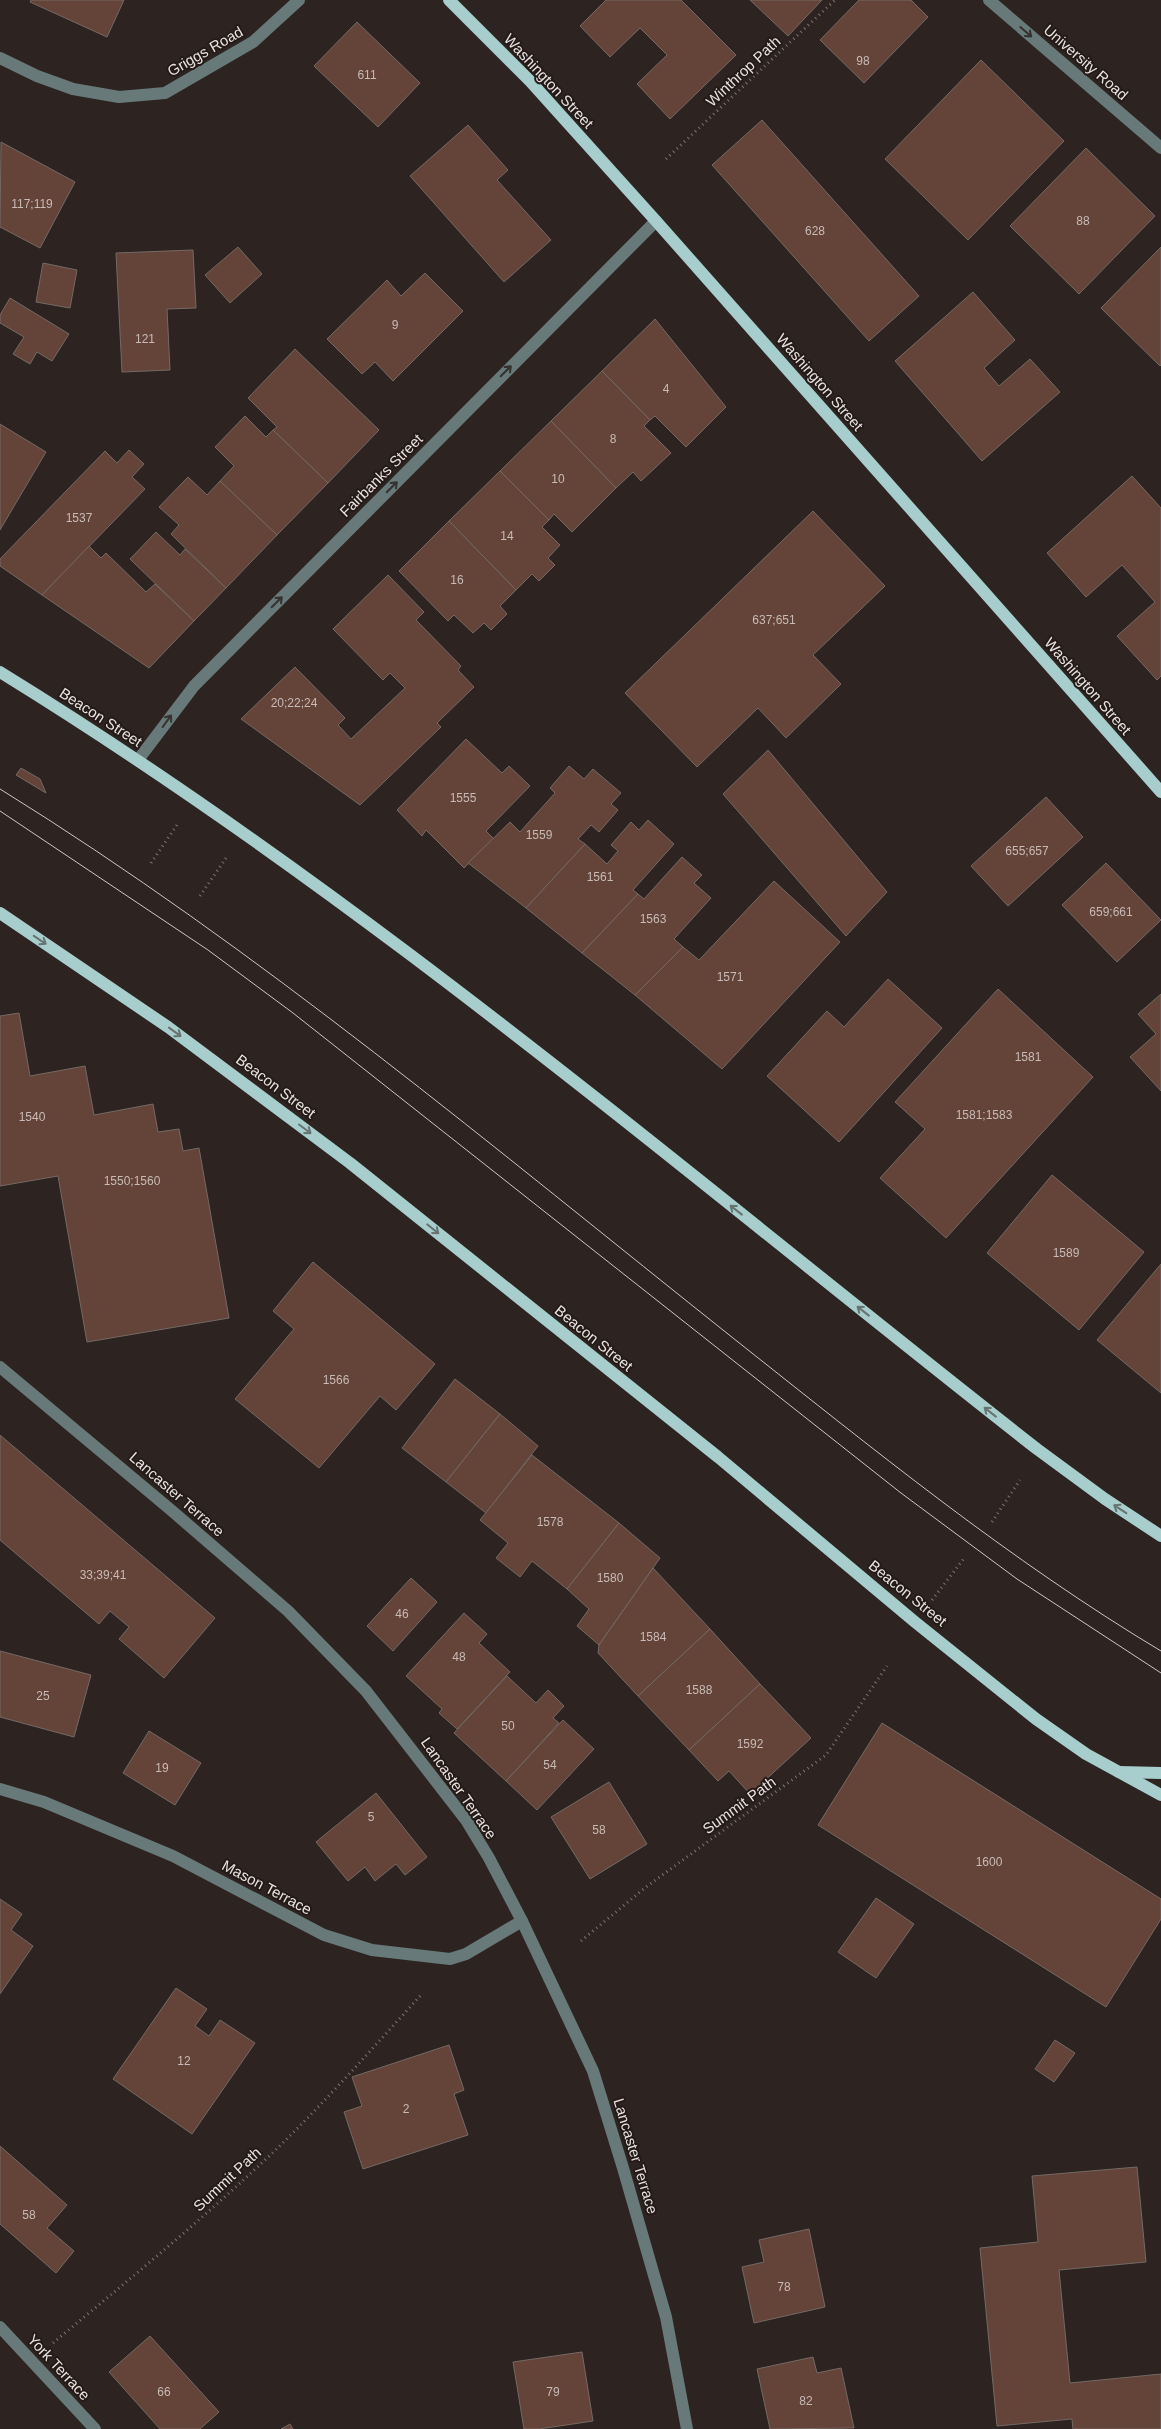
<svg xmlns="http://www.w3.org/2000/svg" width="1161" height="2429" font-family="Arial,sans-serif">
	<style>
		.building { fill: #644439; stroke: #746965 }
		.lines { fill: none; stroke-linecap: round; stroke-linejoin: round }
		.path { stroke: #7c7472; stroke-width: 3; stroke-dasharray: 1 4; stroke-linecap: butt }
		.minor { stroke: #677979; stroke-width: 12 }
		.major { stroke: #a7cdcd; stroke-width: 12 }
		.tram { stroke: #cdc5c3; stroke-width: 1 }
		.oneway { stroke: #353230 }
		.oneway2 { stroke: #667472 }
		.labels { text-anchor: middle; dominant-baseline: central; stroke-width: 4; stroke-linejoin: round; paint-order: stroke }
		.number-label { font-size: 12px; fill: #c8bab6 }
		.street-label { font-size: 15px; fill: #e9e2e0; stroke: #241b18 }
	</style>
	<rect width="100%" height="100%" fill="#2d2421"/>
	<!-- building -->
	<g class="building">
		<path d="M31,0H124L107,37L30,2Z"/>
		<path d="M606,0H681L736,55L670,119L637,84L667,55L640,28L610,57L580,26Z"/>
		<path d="M750,0H822L788,36Z"/>
		<path d="M859,0H911L928,17L864,83L820,40Z"/>
		<path d="M357,22L420,83L378,127L314,66Z"/>
		<path d="M981,60L1064,141L968,240L885,159Z"/>
		<path d="M762,120L919,296L869,341L712,165Z"/>
		<path d="M468,125L508,170L497,180L551,240L504,282L410,176Z"/>
		<path d="M1,142L75,182L40,248L0,227Z"/>
		<path d="M1086,148L1155,216L1079,294L1010,226Z"/>
		<path d="M238,247L262,274L230,303L205,275Z"/>
		<path d="M1161,247V365L1160,366L1101,308Z"/>
		<path d="M193,250L196,308L167,309L170,370L122,372L116,253Z"/>
		<path d="M43,263L77,270L70,308L36,302Z"/>
		<path d="M425,273L463,311L393,381L375,362L362,374L327,339L387,280L401,296Z"/>
		<path d="M973,292L1015,340L984,368L999,386L1030,359L1060,392L982,461L895,361Z"/>
		<path d="M10,298L69,334L52,361L37,352L30,364L13,354L24,337L0,323V315Z"/>
		<path d="M655,319L726,407L686,447L655,416L650,420L602,371Z"/>
		<path d="M295,349L379,430L328,483L273,430L277,427L248,398Z"/>
		<path d="M602,371L650,420L644,426L671,453L641,481L633,472L616,488L551,421Z"/>
		<path d="M245,416L266,437L273,430L328,483L277,535L220,481L234,466L215,447Z"/>
		<path d="M551,421L616,488L572,532L554,514L549,520L500,471Z"/>
		<path d="M0,424L46,452L0,530Z"/>
		<path d="M129,450L144,464L132,477L145,489L42,595L0,566V559L105,451L117,463Z"/>
		<path d="M500,471L549,520L542,527L560,545L548,558L555,565L539,581L532,574L516,590L449,521Z"/>
		<path d="M1132,476L1161,508V676L1157,680L1117,636L1155,602L1122,565L1086,597L1047,553Z"/>
		<path d="M188,477L207,495L220,481L277,535L226,588L171,534L179,525L159,507Z"/>
		<path d="M813,511L885,586L813,655L841,684L786,738L758,708L697,767L625,693Z"/>
		<path d="M449,521L516,590L500,606L507,614L491,630L484,623L473,633L454,615L448,621L399,571Z"/>
		<path d="M156,532L180,555L185,549L226,588L194,621L130,559Z"/>
		<path d="M89,546L101,558L106,553L146,592L155,584L194,621L149,668L42,595Z"/>
		<path d="M388,575L424,612L416,620L461,666L458,670L474,687L437,723L441,727L360,805L241,719L295,667L345,718L338,725L351,739L405,688L390,673L383,680L333,629Z"/>
		<path d="M466,739L502,773L509,766L530,786L486,831L494,839L464,868L426,830L422,836L397,810Z"/>
		<path d="M768,750L887,892L846,936L723,794Z"/>
		<path d="M569,766L584,779L593,769L621,793L611,804L618,810L599,832L591,825L578,839L585,844L526,908L468,863L510,822L520,832L555,793L550,788Z"/>
		<path d="M21,768L40,779L46,793L16,775Z"/>
		<path d="M1046,797L1083,837L1008,906L971,866Z"/>
		<path d="M648,820L674,844L633,890L638,894L582,953L526,908L585,844L607,864L618,851L611,845L631,822L639,830Z"/>
		<path d="M682,857L702,875L694,883L711,898L674,939L683,947L635,995L582,953L638,894L644,899Z"/>
		<path d="M1106,863L1161,920L1117,962L1062,905Z"/>
		<path d="M774,881L840,942L722,1069L635,995L683,947L699,960Z"/>
		<path d="M888,979L942,1028L839,1142L767,1076L827,1011L844,1027Z"/>
		<path d="M998,989L1093,1077L946,1238L880,1178L925,1129L895,1102Z"/>
		<path d="M1161,994V1091L1130,1057L1156,1034L1138,1014Z"/>
		<path d="M19,1013L30,1076L85,1066L94,1115L153,1104L158,1132L179,1129L183,1151L199,1148L229,1318L87,1342L58,1176L0,1186V1016Z"/>
		<path d="M1052,1175L1144,1252L1079,1330L987,1253Z"/>
		<path d="M313,1262L435,1364L396,1410L380,1396L319,1468L235,1399L294,1329L273,1311Z"/>
		<path d="M1161,1264V1393L1097,1340Z"/>
		<path d="M455,1379L500,1414L446,1482L402,1448Z"/>
		<path d="M500,1414L538,1446L486,1513L446,1482Z"/>
		<path d="M0,1435L215,1618L164,1678L119,1639L129,1627L110,1611L99,1624L0,1540Z"/>
		<path d="M532,1455L619,1523L567,1589L532,1561L520,1577L496,1558L508,1543L480,1520Z"/>
		<path d="M619,1523L660,1558L599,1645L577,1626L589,1609L567,1589Z"/>
		<path d="M653,1568L710,1629L638,1696L598,1653L599,1645Z"/>
		<path d="M411,1578L437,1602L393,1651L367,1626Z"/>
		<path d="M464,1613L487,1634L479,1643L510,1672L457,1729L439,1713L442,1709L406,1676Z"/>
		<path d="M710,1629L760,1684L689,1750L638,1696Z"/>
		<path d="M0,1651L91,1675L74,1737L0,1717Z"/>
		<path d="M507,1676L536,1703L548,1690L564,1706L553,1718L559,1723L506,1781L454,1733Z"/>
		<path d="M760,1684L811,1738L750,1794L729,1771L718,1781L689,1750Z"/>
		<path d="M563,1720L594,1749L537,1810L506,1781Z"/>
		<path d="M882,1723L1161,1899V1919L1106,2007L818,1825Z"/>
		<path d="M149,1731L201,1763L175,1805L123,1773Z"/>
		<path d="M609,1782L647,1844L590,1879L551,1817Z"/>
		<path d="M376,1793L427,1857L405,1875L396,1864L375,1881L365,1867L348,1881L316,1842Z"/>
		<path d="M876,1898L914,1924L876,1978L838,1952Z"/>
		<path d="M0,1899L22,1914L11,1930L33,1946L0,1994Z"/>
		<path d="M176,1988L207,2009L195,2026L209,2036L220,2020L255,2043L192,2134L113,2079Z"/>
		<path d="M1055,2040L1075,2053L1054,2082L1035,2069Z"/>
		<path d="M449,2045L464,2090L454,2094L468,2135L363,2169L344,2112L362,2106L352,2077Z"/>
		<path d="M0,2146L67,2205L47,2228L74,2251L56,2273L0,2224Z"/>
		<path d="M1137,2167L1146,2262L1059,2270L1070,2383L1161,2374V2429H1073L1072,2419L997,2426L980,2248L1038,2242L1032,2176Z"/>
		<path d="M809,2229L825,2307L754,2323L742,2267L764,2262L759,2240Z"/>
		<path d="M150,2336L219,2412L200,2429H160L109,2372Z"/>
		<path d="M582,2352L593,2421L539,2429H524L513,2362Z"/>
		<path d="M813,2357L817,2373L841,2368L854,2428L770,2429L757,2369Z"/>
		<path d="M290,2424L293,2429H281Z"/>
	</g>
	<g class="lines">
		<!-- path -->
		<g class="path">
			<path d="M666,159L835,0"/>
			<path d="M151,863L179,822"/>
			<path d="M200,896L228,855"/>
			<path d="M992,1522L1020,1480"/>
			<path d="M932,1600L965,1557"/>
			<path d="M581,1941L646,1887L826,1755L887,1666"/>
			<path d="M53,2343C125,2283 197,2224 265,2160C320,2108 370,2051 421,1995"/>
		</g>
		<!-- minor -->
		<g class="minor">
			<path d="M989,0L1161,148"/>
			<path d="M0,58L37,76L73,89L119,97L165,93L253,42L299,0"/>
			<path d="M138,760L194,686L656,221"/>
			<path d="M0,1367L171,1510L288,1611L366,1691L466,1820L489,1858L522,1921L593,2071L623,2168L666,2317L687,2429"/>
			<path d="M0,1789L44,1802L173,1856L324,1935L372,1950L450,1959L466,1954L522,1921"/>
			<path d="M0,2327L95,2429"/>
		</g>
		<!-- major -->
		<g class="major">
			<path d="M449,0L530,81L656,221L1161,792"/>
			<path d="M0,672C369,899 697,1183 1037,1449L1105,1499L1161,1536"/>
			<path d="M0,913L168,1027L350,1163L718,1457L915,1622L1036,1719L1086,1754L1161,1795"/>
			<path d="M1119,1772L1161,1773"/>
		</g>
		<!-- tram -->
		<g class="tram">
			<path d="M0,789C260,950 494,1148 733,1338C872,1448 1009,1560 1161,1651"/>
			<path d="M0,811L208,950L293,1013L901,1493L1017,1579L1161,1673"/>
		</g>
	</g>
	<!-- one-way arrows -->
	<defs><path id="oneway-shaft" d="M-6 0H5M1.5-3L5.5 0L1.5 3" fill="none" stroke-width="1.6" stroke-linecap="round" stroke-linejoin="round" transform="scale(1.25)"/></defs>
	<g class="oneway">
		<use href="#oneway-shaft" transform="translate(1026 32) rotate(41)"/>
		<use href="#oneway-shaft" transform="translate(506 371) rotate(-45)"/>
		<use href="#oneway-shaft" transform="translate(392 487) rotate(-45)"/>
		<use href="#oneway-shaft" transform="translate(277 602) rotate(-45)"/>
		<use href="#oneway-shaft" transform="translate(167 721) rotate(-54)"/>
	</g>
	<g class="oneway2">
		<use href="#oneway-shaft" transform="translate(40 940) rotate(34)"/>
		<use href="#oneway-shaft" transform="translate(175 1032) rotate(36)"/>
		<use href="#oneway-shaft" transform="translate(305 1129) rotate(37)"/>
		<use href="#oneway-shaft" transform="translate(736 1210) rotate(-142)"/>
		<use href="#oneway-shaft" transform="translate(433 1229) rotate(39)"/>
		<use href="#oneway-shaft" transform="translate(863 1311) rotate(-142)"/>
		<use href="#oneway-shaft" transform="translate(990 1412) rotate(-142)"/>
		<use href="#oneway-shaft" transform="translate(1120 1509) rotate(-147)"/>
	</g>
	<g class="labels">
		<!-- number labels -->
		<g class="number-label">
			<text x="863" y="61">98</text>
			<text x="367" y="75">611</text>
			<text x="32" y="204">117;119</text>
			<text x="1083" y="221">88</text>
			<text x="815" y="231">628</text>
			<text x="395" y="325">9</text>
			<text x="145" y="339">121</text>
			<text x="666" y="389">4</text>
			<text x="613" y="439">8</text>
			<text x="558" y="479">10</text>
			<text x="79" y="518">1537</text>
			<text x="507" y="536">14</text>
			<text x="457" y="580">16</text>
			<text x="774" y="620">637;651</text>
			<text x="294" y="703">20;22;24</text>
			<text x="463" y="798">1555</text>
			<text x="539" y="835">1559</text>
			<text x="1027" y="851">655;657</text>
			<text x="600" y="877">1561</text>
			<text x="1111" y="912">659;661</text>
			<text x="653" y="919">1563</text>
			<text x="730" y="977">1571</text>
			<text x="1028" y="1057">1581</text>
			<text x="984" y="1115">1581;1583</text>
			<text x="32" y="1117">1540</text>
			<text x="132" y="1181">1550;1560</text>
			<text x="1066" y="1253">1589</text>
			<text x="336" y="1380">1566</text>
			<text x="550" y="1522">1578</text>
			<text x="103" y="1575">33;39;41</text>
			<text x="610" y="1578">1580</text>
			<text x="402" y="1614">46</text>
			<text x="653" y="1637">1584</text>
			<text x="459" y="1657">48</text>
			<text x="699" y="1690">1588</text>
			<text x="43" y="1696">25</text>
			<text x="508" y="1726">50</text>
			<text x="750" y="1744">1592</text>
			<text x="550" y="1765">54</text>
			<text x="162" y="1768">19</text>
			<text x="371" y="1817">5</text>
			<text x="599" y="1830">58</text>
			<text x="989" y="1862">1600</text>
			<text x="184" y="2061">12</text>
			<text x="406" y="2109">2</text>
			<text x="29" y="2215">58</text>
			<text x="784" y="2287">78</text>
			<text x="164" y="2392">66</text>
			<text x="553" y="2392">79</text>
			<text x="806" y="2401">82</text>
		</g>
		<!-- street labels -->
		<g class="street-label">
			<text transform="translate(205 51) rotate(-30)">Griggs Road</text>
			<text transform="translate(1086 62) rotate(41)">University Road</text>
			<text transform="translate(743 71) rotate(-43)">Winthrop Path</text>
			<text transform="translate(549 81) rotate(47)">Washington Street</text>
			<text transform="translate(820 382) rotate(49)">Washington Street</text>
			<text transform="translate(381 475) rotate(-45)">Fairbanks Street</text>
			<text transform="translate(1088 686) rotate(49)">Washington Street</text>
			<text transform="translate(101 717) rotate(33)">Beacon Street</text>
			<text transform="translate(276 1086) rotate(37)">Beacon Street</text>
			<text transform="translate(594 1338) rotate(39)">Beacon Street</text>
			<text transform="translate(177 1494) rotate(41)">Lancaster Terrace</text>
			<text transform="translate(908 1593) rotate(39)">Beacon Street</text>
			<text transform="translate(459 1788) rotate(55)">Lancaster Terrace</text>
			<text transform="translate(739 1805) rotate(-36)">Summit Path</text>
			<text transform="translate(267 1887) rotate(28)">Mason Terrace</text>
			<text transform="translate(636 2156) rotate(73)">Lancaster Terrace</text>
			<text transform="translate(227 2179) rotate(-43)">Summit Path</text>
			<text transform="translate(59 2367) rotate(47)">York Terrace</text>
		</g>
	</g>
</svg>
